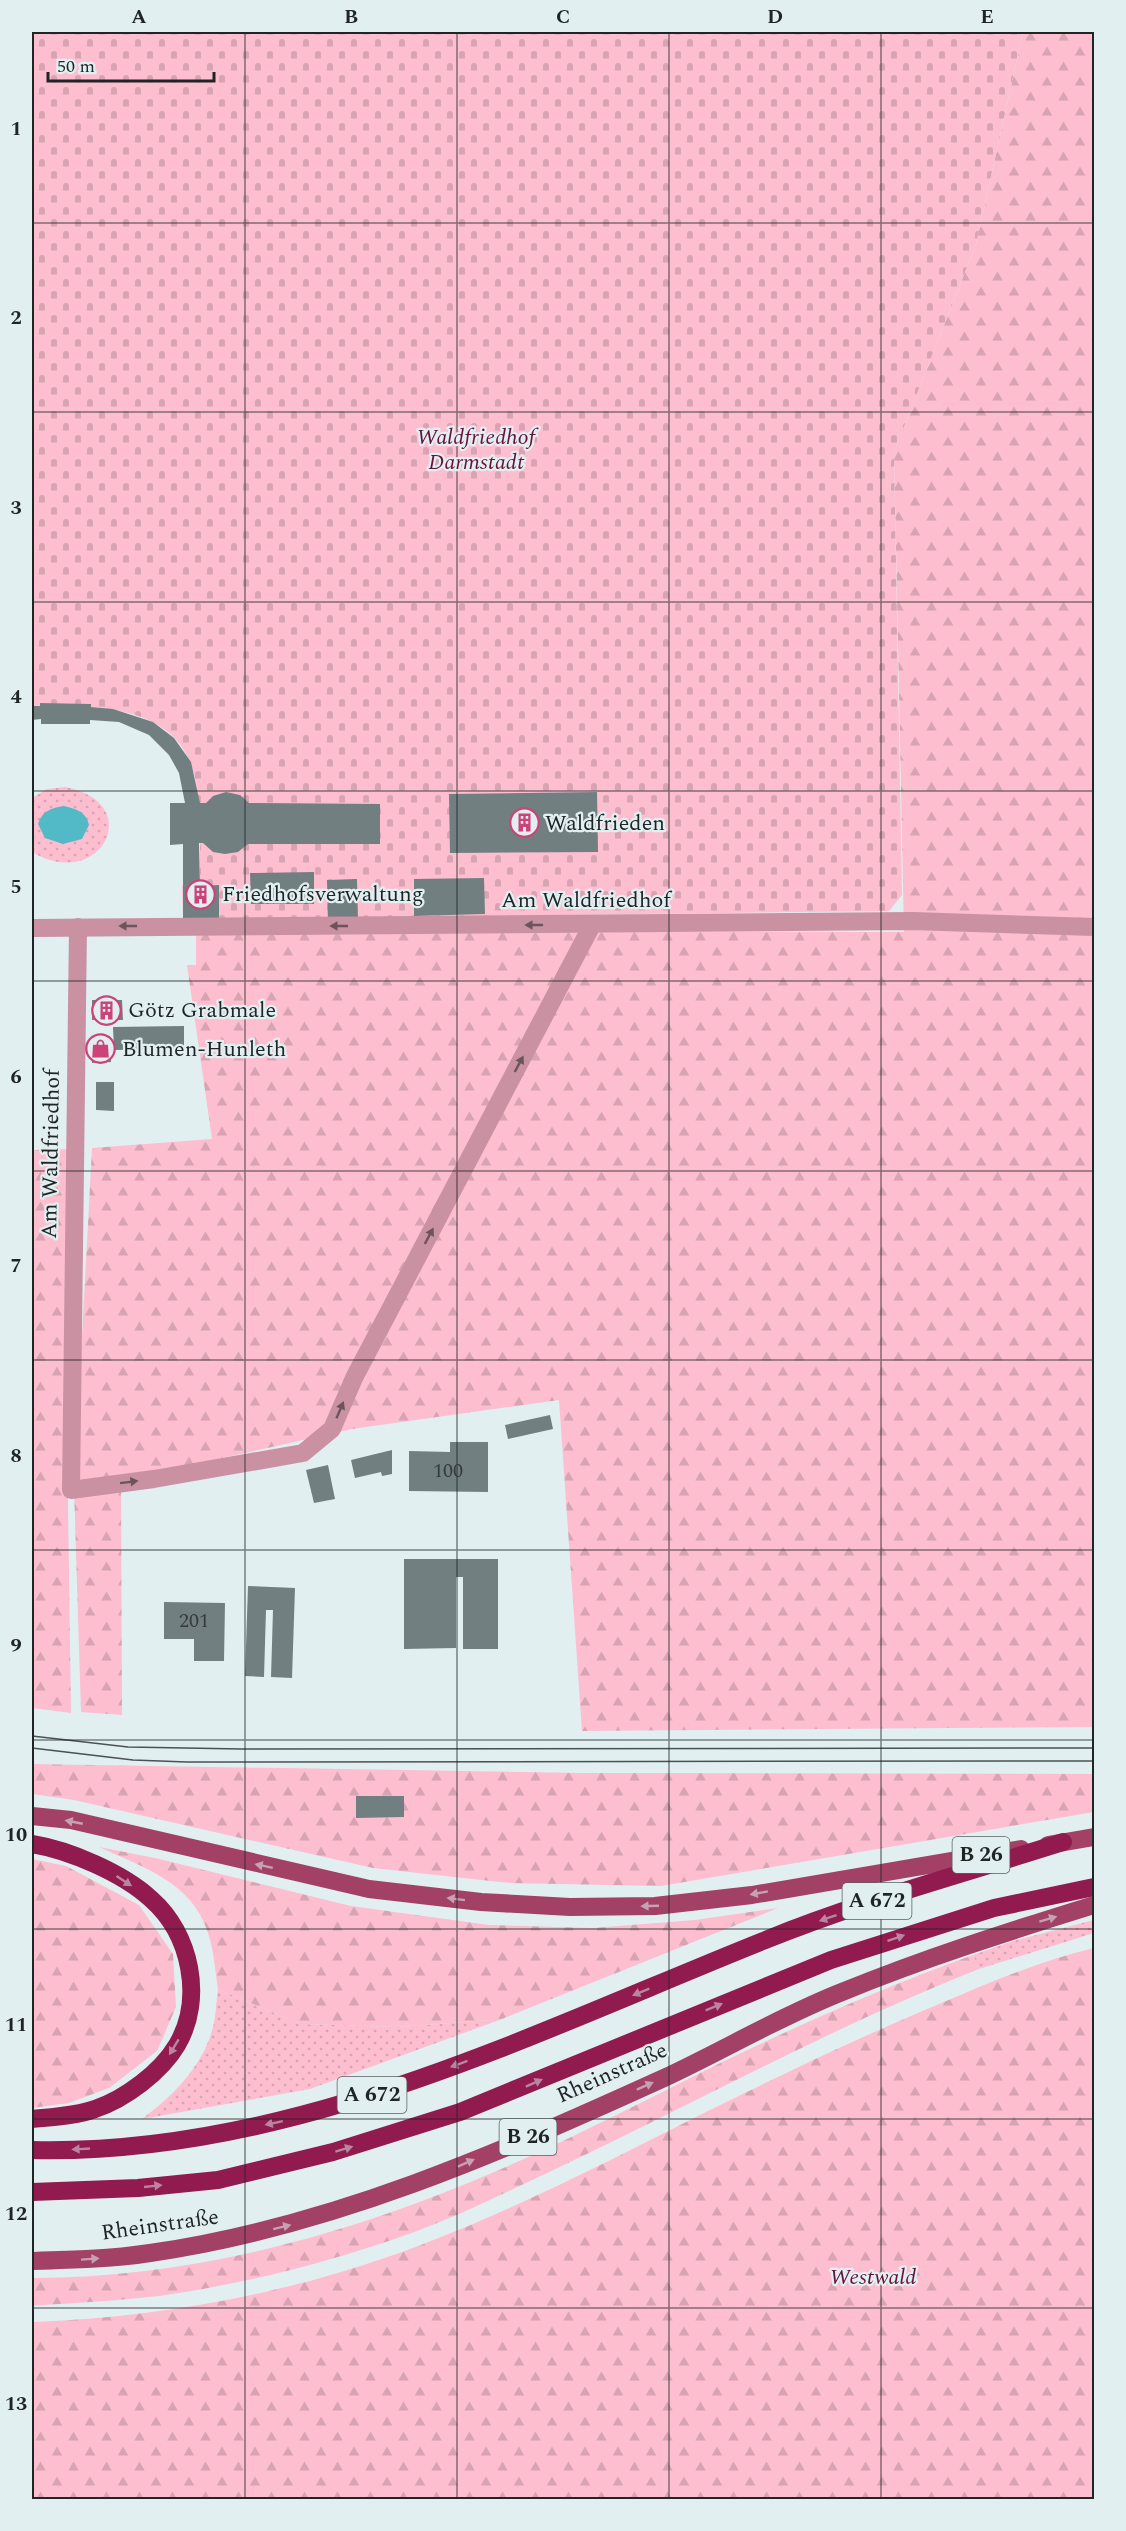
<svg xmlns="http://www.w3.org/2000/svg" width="1126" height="2531" font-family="Spectral,serif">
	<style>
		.grass { fill: url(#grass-dots) }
		.forest { fill: url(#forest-firs) }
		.cemetery { fill: url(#cemetery-stones) }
		.water { fill: #52bac7 }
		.building { fill: #727f80 }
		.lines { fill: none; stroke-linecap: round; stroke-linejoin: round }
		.street { stroke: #c991a2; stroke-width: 18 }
		.primary { stroke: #a24165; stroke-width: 18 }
		.highway { stroke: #911b4f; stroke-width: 18 }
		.tram { stroke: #4a5153; stroke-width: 1.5 }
		.oneway { fill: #6b555d }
		.oneway2 { fill: #c5a1b2 }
		.oneway3 { fill: #b985a0 }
		.grid { fill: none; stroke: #1f2425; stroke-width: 1.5; stroke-opacity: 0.55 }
		.labels { text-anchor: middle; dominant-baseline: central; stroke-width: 4.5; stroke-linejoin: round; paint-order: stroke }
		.number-label { font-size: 20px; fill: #343b3c }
		.shield { fill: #e1eff1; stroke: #596162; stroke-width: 1.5 }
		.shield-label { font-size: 21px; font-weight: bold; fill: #1f2425 }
		.park-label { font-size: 22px; font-style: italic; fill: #6a1038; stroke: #e1eff1 }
		.poi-label { font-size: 22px; fill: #1f2425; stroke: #e1eff1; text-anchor: start }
		.street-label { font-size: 22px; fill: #1f2425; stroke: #e1eff1 }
		.neatline { fill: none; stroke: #1f2425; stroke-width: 2 }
		.grid-label { font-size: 20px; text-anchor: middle; font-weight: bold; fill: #1f2425 }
	</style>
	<defs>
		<pattern id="grass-dots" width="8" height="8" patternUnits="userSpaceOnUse" patternTransform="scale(1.5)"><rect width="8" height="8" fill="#fdbed0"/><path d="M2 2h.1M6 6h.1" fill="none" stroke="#d8a3b2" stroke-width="1.8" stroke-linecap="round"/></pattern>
		<pattern id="forest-firs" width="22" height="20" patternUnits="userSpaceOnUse" patternTransform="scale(1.5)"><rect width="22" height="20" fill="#fdbed0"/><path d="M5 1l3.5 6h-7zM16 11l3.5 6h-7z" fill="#d8a3b2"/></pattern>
		<pattern id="cemetery-stones" width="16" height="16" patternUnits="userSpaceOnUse" patternTransform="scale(1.5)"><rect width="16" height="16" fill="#fdbed0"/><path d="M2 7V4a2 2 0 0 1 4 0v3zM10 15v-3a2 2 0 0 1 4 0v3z" fill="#d8a3b2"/></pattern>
	</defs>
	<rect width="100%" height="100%" fill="#e1eff1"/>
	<!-- grass -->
	<g class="grass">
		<path d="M65,787C148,803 100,893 32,852V798L47,789Z"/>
		<path d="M1094,1920V1933L979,1969L973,1955L1013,1941Z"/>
		<path d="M218,1989L300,2024L399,2027L502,2019L310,2089L142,2119C172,2097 201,2068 212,2031C216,2018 216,2003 218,1989Z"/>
	</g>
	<!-- forest -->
	<g class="forest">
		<path d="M1023,32H1094V1727L582,1731L559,1400L352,1429L121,1481L122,1715L81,1712L74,1488L92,1148L212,1139L187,965H196V931L904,932L894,452L976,244Z"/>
		<path d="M72,1149L68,1504L71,1713L32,1708V1150Z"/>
		<path d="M32,1764L584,1773L1094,1774V1812L661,1886L509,1883L373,1868L74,1800L32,1794Z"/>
		<path d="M99,1847L155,1858L351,1906L489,1925L593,1928L695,1920L778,1908L502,2019L399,2027L300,2024L218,1989C215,1971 214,1950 208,1933C191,1881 144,1868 99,1847Z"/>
		<path d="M32,1859L66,1866L139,1905L173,1954L176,2007L157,2051L109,2088L69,2103L32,2108Z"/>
		<path d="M1094,1948V2499H32V2322C136,2318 241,2302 341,2272C464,2236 591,2170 706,2112C783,2074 860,2037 939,2004C990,1982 1040,1961 1094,1948Z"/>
		<path d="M973,1955L979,1969C837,2025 702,2099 564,2165C512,2189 460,2216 406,2235C333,2261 255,2281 179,2293C130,2301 80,2302 32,2306V2278C182,2278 329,2240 468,2183C552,2149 632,2107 714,2066C799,2025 884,1987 973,1955Z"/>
	</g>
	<!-- cemetery -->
	<path class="cemetery" d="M32,32H1023L976,244L894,452L902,895L889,911L183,920L182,886L200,885C199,791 213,717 91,707V704L32,706Z"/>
	<!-- water -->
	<path class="water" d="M64,806C77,809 86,812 89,825L82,839L63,844L45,838L38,824C42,811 51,808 64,806Z"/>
	<!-- building -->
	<g class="building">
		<path d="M40,703L91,704V707L113,709L153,722L174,738L191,762L200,803H206L213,796L226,792L240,795L249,803L380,804V844H248L238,852L225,854L213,852L203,843H199L200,886L219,885V920H183V844L170,845V803H185L179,773L169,755L149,735L119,722L90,720V724H41V719L32,720V706H40Z"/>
		<path d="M597,792L598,852L450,853L449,794Z"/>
		<path d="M314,872V904H251L250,873Z"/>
		<path d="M484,878L485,914L414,916V879Z"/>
		<path d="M357,879L358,922L328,923L327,880Z"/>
		<path d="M92,1000H122L123,1020H92Z"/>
		<path d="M184,1026V1049L114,1050L113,1027Z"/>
		<path d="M110,1036L111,1062L92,1063V1037Z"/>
		<path d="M96,1082H114V1111L96,1110Z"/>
		<path d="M550,1415L553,1429L508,1439L505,1425Z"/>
		<path d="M450,1442H488V1492L409,1491V1451L450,1452Z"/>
		<path d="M392,1450V1474L382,1476L381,1472L355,1478L351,1460Z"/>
		<path d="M328,1465L335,1499L314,1503L306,1470Z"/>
		<path d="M404,1559H498V1649H463V1577H456V1648L404,1649Z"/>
		<path d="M248,1586L295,1588L292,1678L271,1677L273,1610H266L264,1677L245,1676Z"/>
		<path d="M164,1602L225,1603L224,1661H194V1639H164Z"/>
		<path d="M356,1796H404V1817L356,1818Z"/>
	</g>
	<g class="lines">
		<!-- street -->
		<g class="street">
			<path d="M78,927L71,1490L154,1479L303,1453L332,1429L354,1378L592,925"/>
			<path d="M32,928L913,921L1094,927"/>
		</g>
		<!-- primary -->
		<g class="primary">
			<path d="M32,1816L71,1820L369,1889L481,1902L570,1907L655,1906L752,1895L1021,1849"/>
			<path d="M1048,1845L1094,1837"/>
			<path d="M32,2261C71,2260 111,2259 150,2253C331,2227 499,2153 664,2078C724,2050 781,2016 842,1992C925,1958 1010,1931 1094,1905"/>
		</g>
		<!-- highway -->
		<g class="highway">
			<path d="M32,1844C69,1850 123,1873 151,1899C191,1934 204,1999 177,2045C161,2072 125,2099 95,2109C76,2116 52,2117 32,2119"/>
			<path d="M32,2150C291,2156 528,2035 763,1941C861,1901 963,1874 1063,1842"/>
			<path d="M32,2192L138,2188L218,2180L333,2152L460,2112L831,1960L994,1908L1094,1887"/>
		</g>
		<!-- tram -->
		<g class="tram">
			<path d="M32,1736L128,1747L242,1749L1094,1748"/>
			<path d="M32,1748L133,1760L187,1762L1094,1761"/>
		</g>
	</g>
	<!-- one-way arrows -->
	<defs><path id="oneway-solid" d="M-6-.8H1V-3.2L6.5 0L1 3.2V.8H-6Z" transform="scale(1.5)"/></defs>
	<g class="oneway">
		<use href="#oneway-solid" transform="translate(534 925) rotate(180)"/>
		<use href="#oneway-solid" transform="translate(128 926) rotate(180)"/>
		<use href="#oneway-solid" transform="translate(339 926) rotate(180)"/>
		<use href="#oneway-solid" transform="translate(519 1064) rotate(-62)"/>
		<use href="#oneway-solid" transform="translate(429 1236) rotate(-62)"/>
		<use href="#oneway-solid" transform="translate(340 1410) rotate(-67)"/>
		<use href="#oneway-solid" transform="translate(129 1482) rotate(-7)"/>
	</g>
	<g class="oneway2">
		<use href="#oneway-solid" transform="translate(74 1822) rotate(-169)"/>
		<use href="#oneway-solid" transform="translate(264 1866) rotate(-168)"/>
		<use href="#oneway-solid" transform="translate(759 1893) rotate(170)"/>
		<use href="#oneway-solid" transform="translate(456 1899) rotate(-173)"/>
		<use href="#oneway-solid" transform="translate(650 1906) rotate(178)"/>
		<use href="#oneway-solid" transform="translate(1048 1919) rotate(-17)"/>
		<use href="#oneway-solid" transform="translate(645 2086) rotate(-24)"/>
		<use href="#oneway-solid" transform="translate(466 2163) rotate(-24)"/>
		<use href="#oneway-solid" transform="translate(282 2227) rotate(-14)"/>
		<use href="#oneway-solid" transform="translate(90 2259) rotate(-4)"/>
	</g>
	<g class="oneway3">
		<use href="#oneway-solid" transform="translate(124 1881) rotate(33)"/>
		<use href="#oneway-solid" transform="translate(828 1918) rotate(161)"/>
		<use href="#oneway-solid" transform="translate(896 1938) rotate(-19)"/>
		<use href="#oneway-solid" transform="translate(641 1992) rotate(158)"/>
		<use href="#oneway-solid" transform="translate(714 2007) rotate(-22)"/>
		<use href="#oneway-solid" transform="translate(174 2047) rotate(121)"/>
		<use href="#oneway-solid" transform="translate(459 2064) rotate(160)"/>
		<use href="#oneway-solid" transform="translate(534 2083) rotate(-24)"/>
		<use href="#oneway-solid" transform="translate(274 2123) rotate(168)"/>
		<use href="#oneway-solid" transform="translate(81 2149) rotate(177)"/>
		<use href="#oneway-solid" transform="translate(344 2149) rotate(-17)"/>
		<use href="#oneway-solid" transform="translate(153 2186) rotate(-6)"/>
	</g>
	<!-- grid -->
	<path class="grid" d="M245,32V2500M457,32V2500M669,32V2500M881,32V2500M32,223H1094M32,412H1094M32,602H1094M32,791H1094M32,981H1094M32,1171H1094M32,1360H1094M32,1550H1094M32,1740H1094M32,1929H1094M32,2119H1094M32,2308H1094"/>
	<!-- icons -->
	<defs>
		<symbol id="building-ring" viewBox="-11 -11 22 22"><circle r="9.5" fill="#e1eff1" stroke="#cc4279" stroke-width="1.5"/><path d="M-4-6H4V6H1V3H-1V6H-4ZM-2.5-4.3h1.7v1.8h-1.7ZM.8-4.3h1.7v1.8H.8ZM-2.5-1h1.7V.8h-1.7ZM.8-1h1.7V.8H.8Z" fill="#cc4279"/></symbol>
		<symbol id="shop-ring" viewBox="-11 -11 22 22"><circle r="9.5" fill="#e1eff1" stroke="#cc4279" stroke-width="1.5"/><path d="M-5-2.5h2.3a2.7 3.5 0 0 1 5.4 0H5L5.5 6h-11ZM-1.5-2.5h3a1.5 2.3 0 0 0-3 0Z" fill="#cc4279"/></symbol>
	</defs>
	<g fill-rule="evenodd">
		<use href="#building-ring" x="508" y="806" width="33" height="33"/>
		<use href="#building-ring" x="184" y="878" width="33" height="33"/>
		<use href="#building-ring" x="90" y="994" width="33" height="33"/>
		<use href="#shop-ring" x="84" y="1032" width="33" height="33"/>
	</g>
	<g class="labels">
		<!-- number labels -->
		<g class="number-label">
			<text x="448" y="1471">100</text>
			<text x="194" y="1621">201</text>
		</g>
		<!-- shield labels -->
		<g class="shield">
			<rect x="952.5" y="1837" width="57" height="36" rx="4.5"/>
			<rect x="842.5" y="1883" width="69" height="36" rx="4.5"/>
			<rect x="337.5" y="2077" width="69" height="36" rx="4.5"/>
			<rect x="499.5" y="2119" width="57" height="36" rx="4.5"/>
		</g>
		<g class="shield-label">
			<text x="981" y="1855">B 26</text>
			<text x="877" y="1901">A 672</text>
			<text x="372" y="2095">A 672</text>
			<text x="528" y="2137">B 26</text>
		</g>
		<!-- park labels -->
		<g class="park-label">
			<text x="476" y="437">Waldfriedhof<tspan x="476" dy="25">Darmstadt</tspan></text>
			<text x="873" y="2277">Westwald</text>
		</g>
		<!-- poi labels -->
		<g class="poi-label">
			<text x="545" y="823">Waldfrieden</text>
			<text x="222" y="894">Friedhofsverwaltung</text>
			<text x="128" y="1010">Götz Grabmale</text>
			<text x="122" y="1049">Blumen-Hunleth</text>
		</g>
		<!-- street labels -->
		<g class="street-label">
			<text x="586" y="900">Am Waldfriedhof</text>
			<text transform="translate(51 1154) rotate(-89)">Am Waldfriedhof</text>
			<text transform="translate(612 2073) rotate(-24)">Rheinstraße</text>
			<text transform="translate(160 2225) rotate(-8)">Rheinstraße</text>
		</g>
	</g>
	<!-- border -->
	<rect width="1126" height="2531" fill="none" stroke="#e1eff1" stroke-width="66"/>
	<!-- scale -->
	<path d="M48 72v9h166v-9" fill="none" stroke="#1f2425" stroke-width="3"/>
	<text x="57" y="72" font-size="18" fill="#1f2425" stroke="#e1eff1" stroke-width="4.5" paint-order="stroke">50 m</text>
	<rect x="33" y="33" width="1060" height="2465" class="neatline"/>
	<g class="grid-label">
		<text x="139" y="23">A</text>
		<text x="351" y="23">B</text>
		<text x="563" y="23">C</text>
		<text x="775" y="23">D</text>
		<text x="987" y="23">E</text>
		<text x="16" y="135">1</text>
		<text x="16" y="324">2</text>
		<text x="16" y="514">3</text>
		<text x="16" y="703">4</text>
		<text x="16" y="893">5</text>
		<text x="16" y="1083">6</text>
		<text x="16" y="1272">7</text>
		<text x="16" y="1462">8</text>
		<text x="16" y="1652">9</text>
		<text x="16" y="1841">10</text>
		<text x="16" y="2031">11</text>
		<text x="16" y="2220">12</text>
		<text x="16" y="2410">13</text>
	</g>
</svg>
